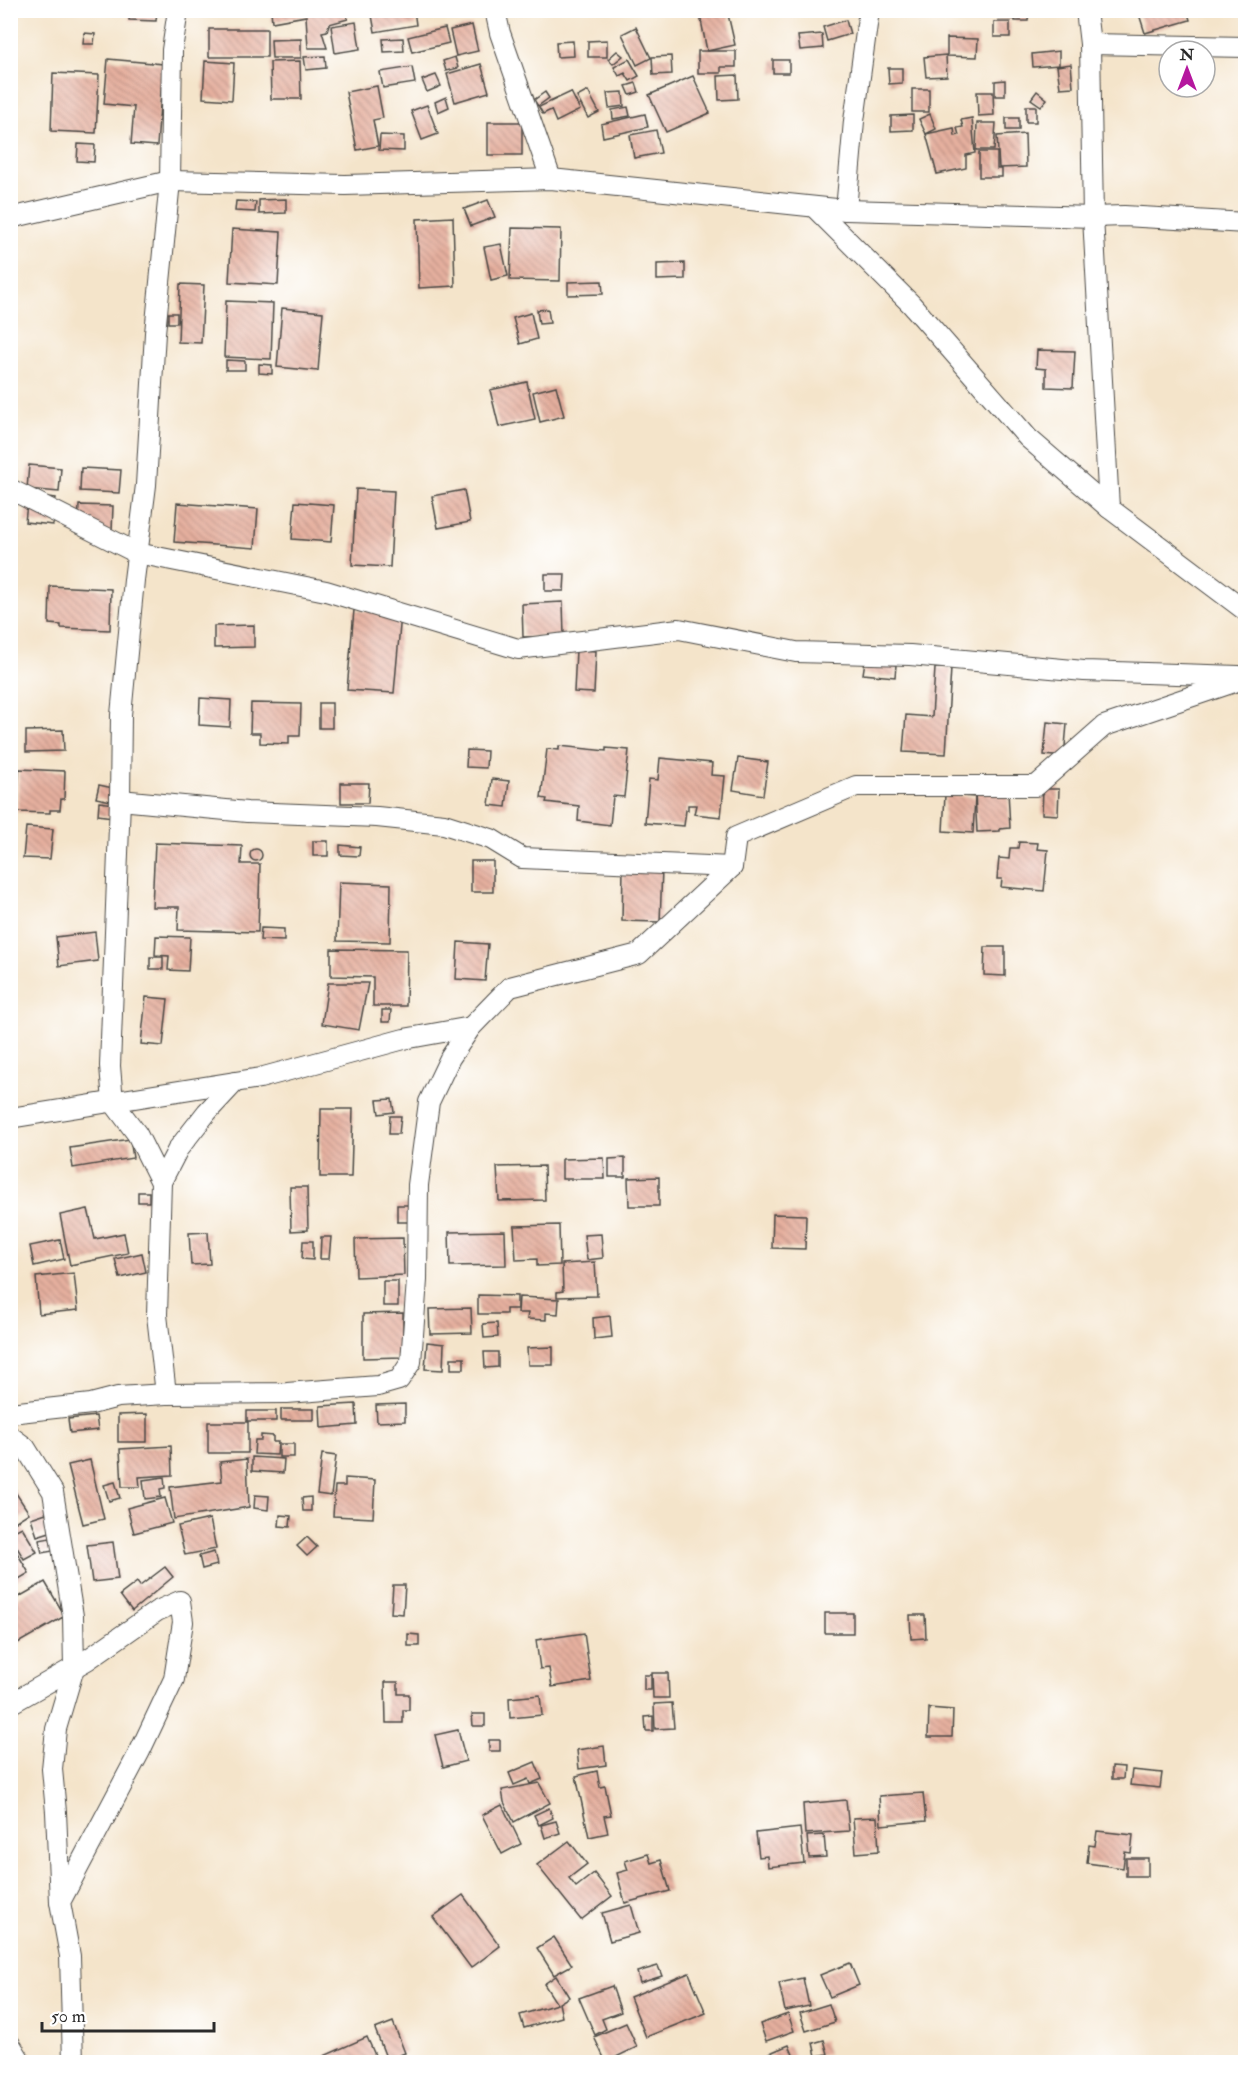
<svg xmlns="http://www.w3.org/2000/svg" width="1256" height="2073" font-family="'IM FELL Double Pica',serif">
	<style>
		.building { fill: url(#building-back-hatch) }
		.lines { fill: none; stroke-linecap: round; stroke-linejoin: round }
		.minor-casing { stroke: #494743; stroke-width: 22 }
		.minor { stroke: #fff; stroke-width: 20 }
	</style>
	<defs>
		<pattern id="building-back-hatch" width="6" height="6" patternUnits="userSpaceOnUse" patternTransform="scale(1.5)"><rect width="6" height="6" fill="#e6b09f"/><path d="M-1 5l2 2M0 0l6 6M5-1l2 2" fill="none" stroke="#bb8f82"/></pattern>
	</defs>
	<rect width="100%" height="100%" fill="#fff"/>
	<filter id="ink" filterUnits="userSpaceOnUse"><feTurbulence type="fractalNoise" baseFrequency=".0167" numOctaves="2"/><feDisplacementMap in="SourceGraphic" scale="12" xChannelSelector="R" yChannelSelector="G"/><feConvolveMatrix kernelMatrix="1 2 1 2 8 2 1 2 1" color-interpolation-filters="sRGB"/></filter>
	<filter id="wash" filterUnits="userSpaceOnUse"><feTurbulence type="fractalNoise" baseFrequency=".008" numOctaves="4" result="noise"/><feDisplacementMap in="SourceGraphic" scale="24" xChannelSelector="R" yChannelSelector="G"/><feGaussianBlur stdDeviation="1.35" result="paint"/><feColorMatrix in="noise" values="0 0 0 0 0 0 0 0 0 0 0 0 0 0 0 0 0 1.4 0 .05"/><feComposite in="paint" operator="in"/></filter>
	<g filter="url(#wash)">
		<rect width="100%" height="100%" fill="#f4e4ca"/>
		<g id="blocks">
			<!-- building -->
			<g class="building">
				<path d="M130,10H157L156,21L129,20Z"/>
				<path d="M271,10H345L348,19L329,24L327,31L322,32L327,48H308L306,16L272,22Z"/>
				<path d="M371,10H414L416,25L375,32Z"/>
				<path d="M699,10H727L735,45L707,51Z"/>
				<rect x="998" y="10" width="15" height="9"/>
				<path d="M1015,10H1029L1028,21H1015Z"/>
				<path d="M1187,10L1190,20L1145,33L1138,11Z"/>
				<path d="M846,20L850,34L827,41L823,27Z"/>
				<path d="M356,22L360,49L335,53L331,26Z"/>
				<rect x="994" y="22" width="16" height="15"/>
				<path d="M472,25L478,51L456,56L450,30Z"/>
				<path d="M636,27L651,58L637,65L622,34Z"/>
				<path d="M445,28L449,43L412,52L408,37Z"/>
				<rect x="209" y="29" width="58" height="28"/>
				<path d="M84,33L95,34L94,44H83Z"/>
				<path d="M822,34L823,48L800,50L798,36Z"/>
				<path d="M403,38L404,51L384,52L383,39Z"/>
				<path d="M947,38L978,39L977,57L947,56Z"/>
				<path d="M301,39V58H272L271,40Z"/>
				<path d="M607,40V57H588V41Z"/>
				<path d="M573,41L574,56L557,57L556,42Z"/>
				<path d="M617,51L623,56L613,64L608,59Z"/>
				<path d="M698,51H736V67H721V73H698Z"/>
				<path d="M1059,51V65L1033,67L1032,54Z"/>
				<path d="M946,55L947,76L926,77L924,57Z"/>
				<path d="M325,56L326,68L306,70L304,57Z"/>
				<path d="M671,56L672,74L653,75L652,57Z"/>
				<path d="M455,57L458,68L446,71L443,61Z"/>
				<path d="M108,59L163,64L157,146L131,144L134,107L104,104Z"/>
				<path d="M629,59L639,76L630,81L625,73L619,76L614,67Z"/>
				<rect x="773" y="60" width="16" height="13"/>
				<path d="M205,61L234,63L232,100L203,98Z"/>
				<path d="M300,61L301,99H271L270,62Z"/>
				<path d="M481,64L489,92L455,102L447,74Z"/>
				<path d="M1071,64L1073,87L1060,88L1057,66Z"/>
				<path d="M412,67L415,83L383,88L380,72Z"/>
				<path d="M888,68H902V83L889,84Z"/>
				<path d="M53,73L99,75L96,133L51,131Z"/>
				<path d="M436,75L441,86L427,92L422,80Z"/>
				<path d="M737,75L738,99L719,100L718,76Z"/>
				<path d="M693,76L710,113L666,132L649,95Z"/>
				<path d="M1005,80V96H995V81Z"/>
				<path d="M636,83L639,92L630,95L626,86Z"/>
				<path d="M377,86L383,118L373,120L378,146L357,150L346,92Z"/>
				<rect x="912" y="89" width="17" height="23"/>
				<path d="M588,91L599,112L588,118L577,97Z"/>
				<path d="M1037,91L1047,99L1041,106L1031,99Z"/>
				<path d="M545,92L549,98L538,106L534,100Z"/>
				<path d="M571,92L580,110L556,122L551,110L543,114L539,107Z"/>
				<path d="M623,92L624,106L609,108L607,93Z"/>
				<path d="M977,92H993L994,115L978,116Z"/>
				<path d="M446,97L449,107L438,112L435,102Z"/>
				<path d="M427,105L438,134L422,140L411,111Z"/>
				<rect x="1026" y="106" width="10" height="16"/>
				<path d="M628,107L630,116L613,119L612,110Z"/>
				<path d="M645,114L648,127L603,137L601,124Z"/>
				<path d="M930,114L936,129L926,134L919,119Z"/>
				<path d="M913,115V130L891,131V116Z"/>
				<path d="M972,118L975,153L966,155V168L937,174L926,134L954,128L955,136L959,135L957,128L963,127L961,120Z"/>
				<rect x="1006" y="118" width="13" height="12"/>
				<rect x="488" y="122" width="34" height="33"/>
				<path d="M977,123H996L994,150H976Z"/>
				<path d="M656,130L661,153L634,158L630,135Z"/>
				<path d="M1025,134L1026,167L999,168L997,136Z"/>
				<path d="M380,135L404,136V151L379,150Z"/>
				<path d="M78,144L95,145L94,162L77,161Z"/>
				<path d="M979,152H997V169H1002V177H979Z"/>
				<path d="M286,199V213L259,214V200Z"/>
				<path d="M488,200L495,217L471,226L464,209Z"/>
				<path d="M236,201L256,202L255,212L235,211Z"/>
				<path d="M453,217L455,286L419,288L417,219Z"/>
				<path d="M512,228L561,229L560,281L510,280Z"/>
				<path d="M232,229L281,232L278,285L229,282Z"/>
				<path d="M501,244L508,276L491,280L484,247Z"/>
				<path d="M685,263V279L657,280V264Z"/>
				<path d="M602,281L603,294L568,295V282Z"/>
				<path d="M180,284L204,285L201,343L178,342Z"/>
				<path d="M226,301L273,303L271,359L224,357Z"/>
				<path d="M282,308L323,312L318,371L277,367Z"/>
				<path d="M548,309L550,323L539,324L537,310Z"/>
				<rect x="168" y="313" width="9" height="10"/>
				<path d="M531,313L537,339L520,344L513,318Z"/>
				<path d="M1037,350L1075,351L1073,388L1046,387V369L1036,368Z"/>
				<path d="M226,360L245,361V370H226Z"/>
				<path d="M259,364L272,365V374L259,373Z"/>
				<path d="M527,382L535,419L499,427L490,390Z"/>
				<path d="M556,386L564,416L540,422L533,392Z"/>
				<path d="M29,465L61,468L59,492L27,489Z"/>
				<path d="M81,468L121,470L119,493L80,491Z"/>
				<path d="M356,489L394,491L390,567L352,565Z"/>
				<path d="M464,490L470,522L438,528L432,496Z"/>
				<path d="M28,495L56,498L53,525L25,522Z"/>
				<path d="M295,502L334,505L331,542L292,539Z"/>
				<path d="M177,503L258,509L255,548L174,542Z"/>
				<path d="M79,505L113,506L112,531L78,530Z"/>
				<path d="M545,574H565L564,591H545Z"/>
				<path d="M50,586L111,589L110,630L61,628V625L49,624Z"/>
				<path d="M563,602L564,636L523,637L522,604Z"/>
				<path d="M354,610L401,614L394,693L347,690Z"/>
				<path d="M254,625V647L214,648V626Z"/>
				<path d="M576,650L596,651L594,693L574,692Z"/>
				<path d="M865,661L896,665L895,677L863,674Z"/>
				<path d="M935,668H951L946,754L903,752L906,715L932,717Z"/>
				<path d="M200,698L231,700L230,727L199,725Z"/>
				<path d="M251,703L301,704L300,736H289V744L260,743V733H250Z"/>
				<rect x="319" y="703" width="13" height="25"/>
				<path d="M1047,722L1067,724L1064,757L1044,755Z"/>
				<path d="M63,730L64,751L26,752V731Z"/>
				<path d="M559,746L606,751V748L629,750L624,797L613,796L610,825L578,821L579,806L546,802L547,799L541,798L547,749L559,750Z"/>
				<path d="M467,750L487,751L486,768L466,767Z"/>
				<path d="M660,758L712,763L711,775L725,776L721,817L694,814L696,805H688V810H686L684,826L645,823L649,779L658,780Z"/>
				<path d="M738,758L768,762L763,795L733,790Z"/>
				<path d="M19,769L65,771L64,799H61L60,810H50V813L17,812Z"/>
				<path d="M492,779L509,781L506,807L489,805Z"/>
				<path d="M341,783H369L368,803H341Z"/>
				<path d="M99,785L113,788L111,801L96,798Z"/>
				<path d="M1043,789H1059L1058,815L1042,814Z"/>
				<path d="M1008,791L1010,828L1000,829V831L977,832L975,792Z"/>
				<path d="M945,795L975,797L973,833L943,831Z"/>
				<path d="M99,802L114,804L112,817L98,815Z"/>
				<path d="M26,827L53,829L50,859L23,858Z"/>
				<rect x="313" y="841" width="15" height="15"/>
				<path d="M1019,842L1038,843L1037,849L1048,850L1044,891L1001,887L1002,879H997L999,858L1009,859L1010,848H1018Z"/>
				<path d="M155,843L242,846L241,864H260L258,932L178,930L179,907H152Z"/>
				<path d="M340,845L360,847L359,856L340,855Z"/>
				<circle cx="256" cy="855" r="6"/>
				<rect x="471" y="861" width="22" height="31"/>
				<path d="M623,868L662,869L660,922L622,921Z"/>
				<path d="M339,882L391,884L390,942L337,941Z"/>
				<path d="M261,928L284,929V941L260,940Z"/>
				<path d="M95,932L98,961L59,966L56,937Z"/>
				<path d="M156,936L190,937L188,971L168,970L169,956L155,955Z"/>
				<path d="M458,942L488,944L485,981L456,979Z"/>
				<path d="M985,947H1005V976L984,975Z"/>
				<path d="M331,949L407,950L406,1006H373V977L331,976Z"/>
				<rect x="150" y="957" width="13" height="12"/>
				<path d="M328,983H368L359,1030L322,1024Z"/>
				<path d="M146,997L168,999L163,1046L141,1044Z"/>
				<path d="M382,1010H391L390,1022H382Z"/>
				<path d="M392,1099L394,1112L379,1114L377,1100Z"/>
				<path d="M321,1109H353L351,1177H320Z"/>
				<path d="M390,1116H401L399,1134H389Z"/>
				<path d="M130,1139L133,1158L73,1168L70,1148Z"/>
				<path d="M604,1158L605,1179H562V1159Z"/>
				<path d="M625,1158V1177H609V1159Z"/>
				<path d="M544,1166L545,1200L499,1201L497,1167Z"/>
				<path d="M659,1177V1206H629L628,1178Z"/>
				<path d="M290,1187H307L308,1230L291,1231Z"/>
				<rect x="138" y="1192" width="11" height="10"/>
				<rect x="397" y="1205" width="14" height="17"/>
				<path d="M88,1209L95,1239L124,1233L128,1253L70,1265L60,1215Z"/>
				<path d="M773,1214L806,1215L805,1249L772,1248Z"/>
				<path d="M559,1225L560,1265L537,1266V1259L516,1260L514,1226Z"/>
				<path d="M505,1231L506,1265L450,1266L449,1232Z"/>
				<path d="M208,1232L210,1264L191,1265L189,1233Z"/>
				<path d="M601,1234L603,1258L587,1260L584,1235Z"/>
				<path d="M321,1237H331L329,1259H320Z"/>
				<path d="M403,1238L404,1275L356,1277L355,1239Z"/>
				<path d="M60,1240L64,1259L34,1266L30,1246Z"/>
				<path d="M303,1241H313V1260L302,1259Z"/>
				<path d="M142,1253L146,1272L120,1278L115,1259Z"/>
				<path d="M595,1262L597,1296L557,1297V1292L563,1291L562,1264Z"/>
				<path d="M74,1273L78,1310L39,1314L36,1277Z"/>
				<rect x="383" y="1281" width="15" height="25"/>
				<path d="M478,1295L517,1296V1309H506V1314H478Z"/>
				<path d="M519,1297L559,1299L558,1314L546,1313V1320L527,1319L528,1313H518Z"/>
				<path d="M471,1308L472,1333L430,1334L429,1309Z"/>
				<path d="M403,1313V1357L363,1358V1314Z"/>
				<path d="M610,1316L612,1337L594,1339L593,1318Z"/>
				<path d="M497,1323L498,1337L484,1338L483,1324Z"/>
				<path d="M427,1342L444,1344L443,1370L425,1369Z"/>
				<path d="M553,1347V1365H528L527,1348Z"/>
				<path d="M484,1352H498V1367L485,1368Z"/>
				<rect x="451" y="1358" width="13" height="11"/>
				<path d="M356,1404L357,1425L321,1428L320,1406Z"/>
				<path d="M405,1404V1421L377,1422L376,1405Z"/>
				<rect x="281" y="1409" width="33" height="11"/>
				<rect x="247" y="1411" width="29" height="10"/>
				<path d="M147,1414V1442H118V1415Z"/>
				<path d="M96,1416L98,1430L70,1433L68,1419Z"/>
				<rect x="208" y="1422" width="40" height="31"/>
				<path d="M261,1435L273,1436V1442H278L277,1455L254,1454L255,1440H261Z"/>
				<rect x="279" y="1444" width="15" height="13"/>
				<path d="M171,1446L172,1475L139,1477L140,1487H122L120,1449Z"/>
				<path d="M322,1454L336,1456L331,1496L317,1494Z"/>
				<path d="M252,1457L284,1459L283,1473L252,1471Z"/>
				<path d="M247,1459L249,1507L174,1519L170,1487L222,1481L220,1462Z"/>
				<path d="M90,1460L104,1519L83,1524L68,1465Z"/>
				<path d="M164,1477L165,1488L160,1489L161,1497L145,1499L143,1480Z"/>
				<path d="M345,1478L375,1480L373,1518L333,1516L335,1486H345Z"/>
				<path d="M115,1482L120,1498L109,1501L104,1485Z"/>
				<path d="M10,1484L29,1513L10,1525Z"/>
				<path d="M255,1495L269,1496L268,1510L254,1508Z"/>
				<path d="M311,1497V1511H303L302,1498Z"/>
				<path d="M165,1498L172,1523L134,1533L127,1508Z"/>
				<path d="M46,1513L53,1531L37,1536L31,1518Z"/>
				<path d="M280,1515L291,1516L290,1527L279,1526Z"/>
				<path d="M210,1519L216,1549L185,1555L178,1526Z"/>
				<path d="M22,1527L37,1552L24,1559L10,1536V1533Z"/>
				<path d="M307,1537L317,1547L307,1556L297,1546Z"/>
				<path d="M50,1538L53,1551L42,1553L39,1540Z"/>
				<path d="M10,1541L29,1573L12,1583L10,1580Z"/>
				<path d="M113,1542L118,1579L92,1582L87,1545Z"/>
				<path d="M214,1552L217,1565L202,1569L199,1556Z"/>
				<path d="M165,1567L173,1577L132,1611L120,1595L137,1582L140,1586Z"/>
				<path d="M45,1582L65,1616L18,1643L10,1630V1602Z"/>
				<path d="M393,1585H405L403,1614L391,1613Z"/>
				<rect x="825" y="1613" width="28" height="20"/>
				<path d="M910,1615H925L926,1638L911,1639Z"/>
				<path d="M584,1633L591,1681L552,1687L549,1668L540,1669L536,1640Z"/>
				<path d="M408,1634L419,1635V1646H408Z"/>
				<path d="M652,1673H668L669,1698H653Z"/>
				<rect x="644" y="1675" width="7" height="15"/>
				<path d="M385,1682H398V1694H409V1710H403V1723H386Z"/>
				<path d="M540,1695L542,1715L510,1718L509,1698Z"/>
				<path d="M672,1703L674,1728L655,1729L654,1704Z"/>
				<path d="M929,1708L953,1710L952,1737H928Z"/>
				<path d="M472,1714H485V1726H473Z"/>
				<path d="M653,1716V1731H646L645,1717Z"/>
				<path d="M458,1730L466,1761L443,1767L435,1735Z"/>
				<rect x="489" y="1740" width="11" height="11"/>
				<path d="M604,1746L606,1765L579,1769L577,1750Z"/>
				<path d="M535,1762L542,1779L530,1784L528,1779L514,1785L509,1773Z"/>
				<path d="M1112,1766L1124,1767L1123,1779H1112Z"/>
				<path d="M1132,1770L1162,1773L1160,1788L1130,1785Z"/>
				<path d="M597,1771L600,1787L605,1786L611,1815L604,1816L608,1833L589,1837L576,1776Z"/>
				<path d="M539,1783L550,1803L514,1822L504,1802L502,1790Z"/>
				<path d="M923,1793L926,1821L881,1825L879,1796Z"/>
				<path d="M846,1800L849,1831L805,1834L803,1804Z"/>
				<path d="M502,1805L521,1844L502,1854L482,1815Z"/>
				<path d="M549,1808L553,1818L539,1825L534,1815Z"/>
				<path d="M877,1817L879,1851L856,1853L853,1818Z"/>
				<path d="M556,1821L560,1833L545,1838L541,1825Z"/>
				<path d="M800,1828L804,1863L768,1867L767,1856L759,1857L756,1833Z"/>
				<path d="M1097,1831L1133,1835L1131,1853L1125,1852L1123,1868L1087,1863L1089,1845L1095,1846Z"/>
				<path d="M824,1835L826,1857L809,1858L807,1836Z"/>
				<path d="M569,1841L587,1864L569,1878L576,1887L594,1873L612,1896L581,1920L537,1865Z"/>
				<path d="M648,1854L651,1863L661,1860L670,1891L625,1903L617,1873L628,1870L625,1861Z"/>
				<rect x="1126" y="1858" width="22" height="18"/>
				<path d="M463,1895L500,1946L471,1968L433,1917Z"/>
				<path d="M631,1905L639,1933L610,1941L602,1913Z"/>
				<path d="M554,1937L572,1965L554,1975L537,1948Z"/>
				<path d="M850,1963L859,1985L830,1997L820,1975Z"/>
				<path d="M658,1966L662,1976L640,1983L637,1972Z"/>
				<path d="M689,1973L706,2013L646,2037L630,1997Z"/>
				<path d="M556,1976L569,1997L559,2003L562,2017L524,2028L520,2015L557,2004L544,1984Z"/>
				<path d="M803,1978L809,2006L785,2011L779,1983Z"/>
				<path d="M612,1986L621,2012L602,2019L606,2029L595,2035L579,1998Z"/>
				<path d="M829,2004L835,2022L806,2031L800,2013Z"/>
				<path d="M788,2014L794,2031L766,2041L760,2024Z"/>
				<path d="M393,2022L405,2053L387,2060L375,2029Z"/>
				<path d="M626,2023L637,2047L606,2062L594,2037Z"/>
				<path d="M367,2037L378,2062H327L324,2056Z"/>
				<path d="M824,2040L828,2054L816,2056L813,2043Z"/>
				<path d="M789,2045L796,2062H774L770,2053Z"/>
			</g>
		</g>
	</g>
	<g filter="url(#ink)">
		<use href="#blocks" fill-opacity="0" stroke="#494743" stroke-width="1.5"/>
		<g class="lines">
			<defs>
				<g id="minor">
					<path d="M495,10L500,33L551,179"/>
					<path d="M1086,10L1090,44L1093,217L1109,508"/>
					<path d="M1090,44L1246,47"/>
					<path d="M815,208L911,304L1028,438L1109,508L1246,611"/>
					<path d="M846,210L854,121L869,10"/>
					<path d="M10,218L170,181L345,185L551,179L846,210L1093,217L1124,216L1246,223"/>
					<path d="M10,489L137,553L326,591L518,649L679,629L796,652L910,655L1084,671L1239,676"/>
					<path d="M120,800L247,812L377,817L444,824L491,839L522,858L732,867"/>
					<path d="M10,1118L260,1078L404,1039L471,1027"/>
					<path d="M161,1182L137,1134L113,1102L110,1066L120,800L121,715L134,580L146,485L155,333L170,181L172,50L178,10"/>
					<path d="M166,1394L157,1315L161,1182L178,1149L207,1112L235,1082"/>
					<path d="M10,1413L91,1404L118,1397L166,1394L287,1393L378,1386L399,1380L411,1362L417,1280L418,1185L429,1102L450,1058L471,1027L510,987L639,954L732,867L736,837L856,786H1036L1104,726L1246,678"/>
					<path d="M10,1436L25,1447L53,1492L73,1616L74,1668L56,1729L52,1769L56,1812L60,1902"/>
					<path d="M10,1704L87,1660L157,1611L180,1601L183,1622L174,1679L140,1751L60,1902L70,1956L73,2062"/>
					<path d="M10,2044L21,2062"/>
				</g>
			</defs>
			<!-- minor casing -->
			<use href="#minor" class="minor-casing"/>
			<!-- minor -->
			<use href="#minor" class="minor"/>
		</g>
	</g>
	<!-- margin -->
	<rect width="1256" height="2073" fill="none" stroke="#fff" stroke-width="36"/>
	<!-- north arrow -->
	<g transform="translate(1187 69)"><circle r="28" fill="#ffffff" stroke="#aaaaaa" stroke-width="1.5"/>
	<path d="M0-4.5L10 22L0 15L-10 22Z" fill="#b5179e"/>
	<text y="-9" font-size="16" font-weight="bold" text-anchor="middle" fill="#2b2b2b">N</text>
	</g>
	<!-- scale -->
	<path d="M42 2022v9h172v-9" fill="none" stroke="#2b2b2b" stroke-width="3"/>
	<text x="51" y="2022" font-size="18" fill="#2b2b2b" stroke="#ffffff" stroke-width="4.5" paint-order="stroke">50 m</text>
</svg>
